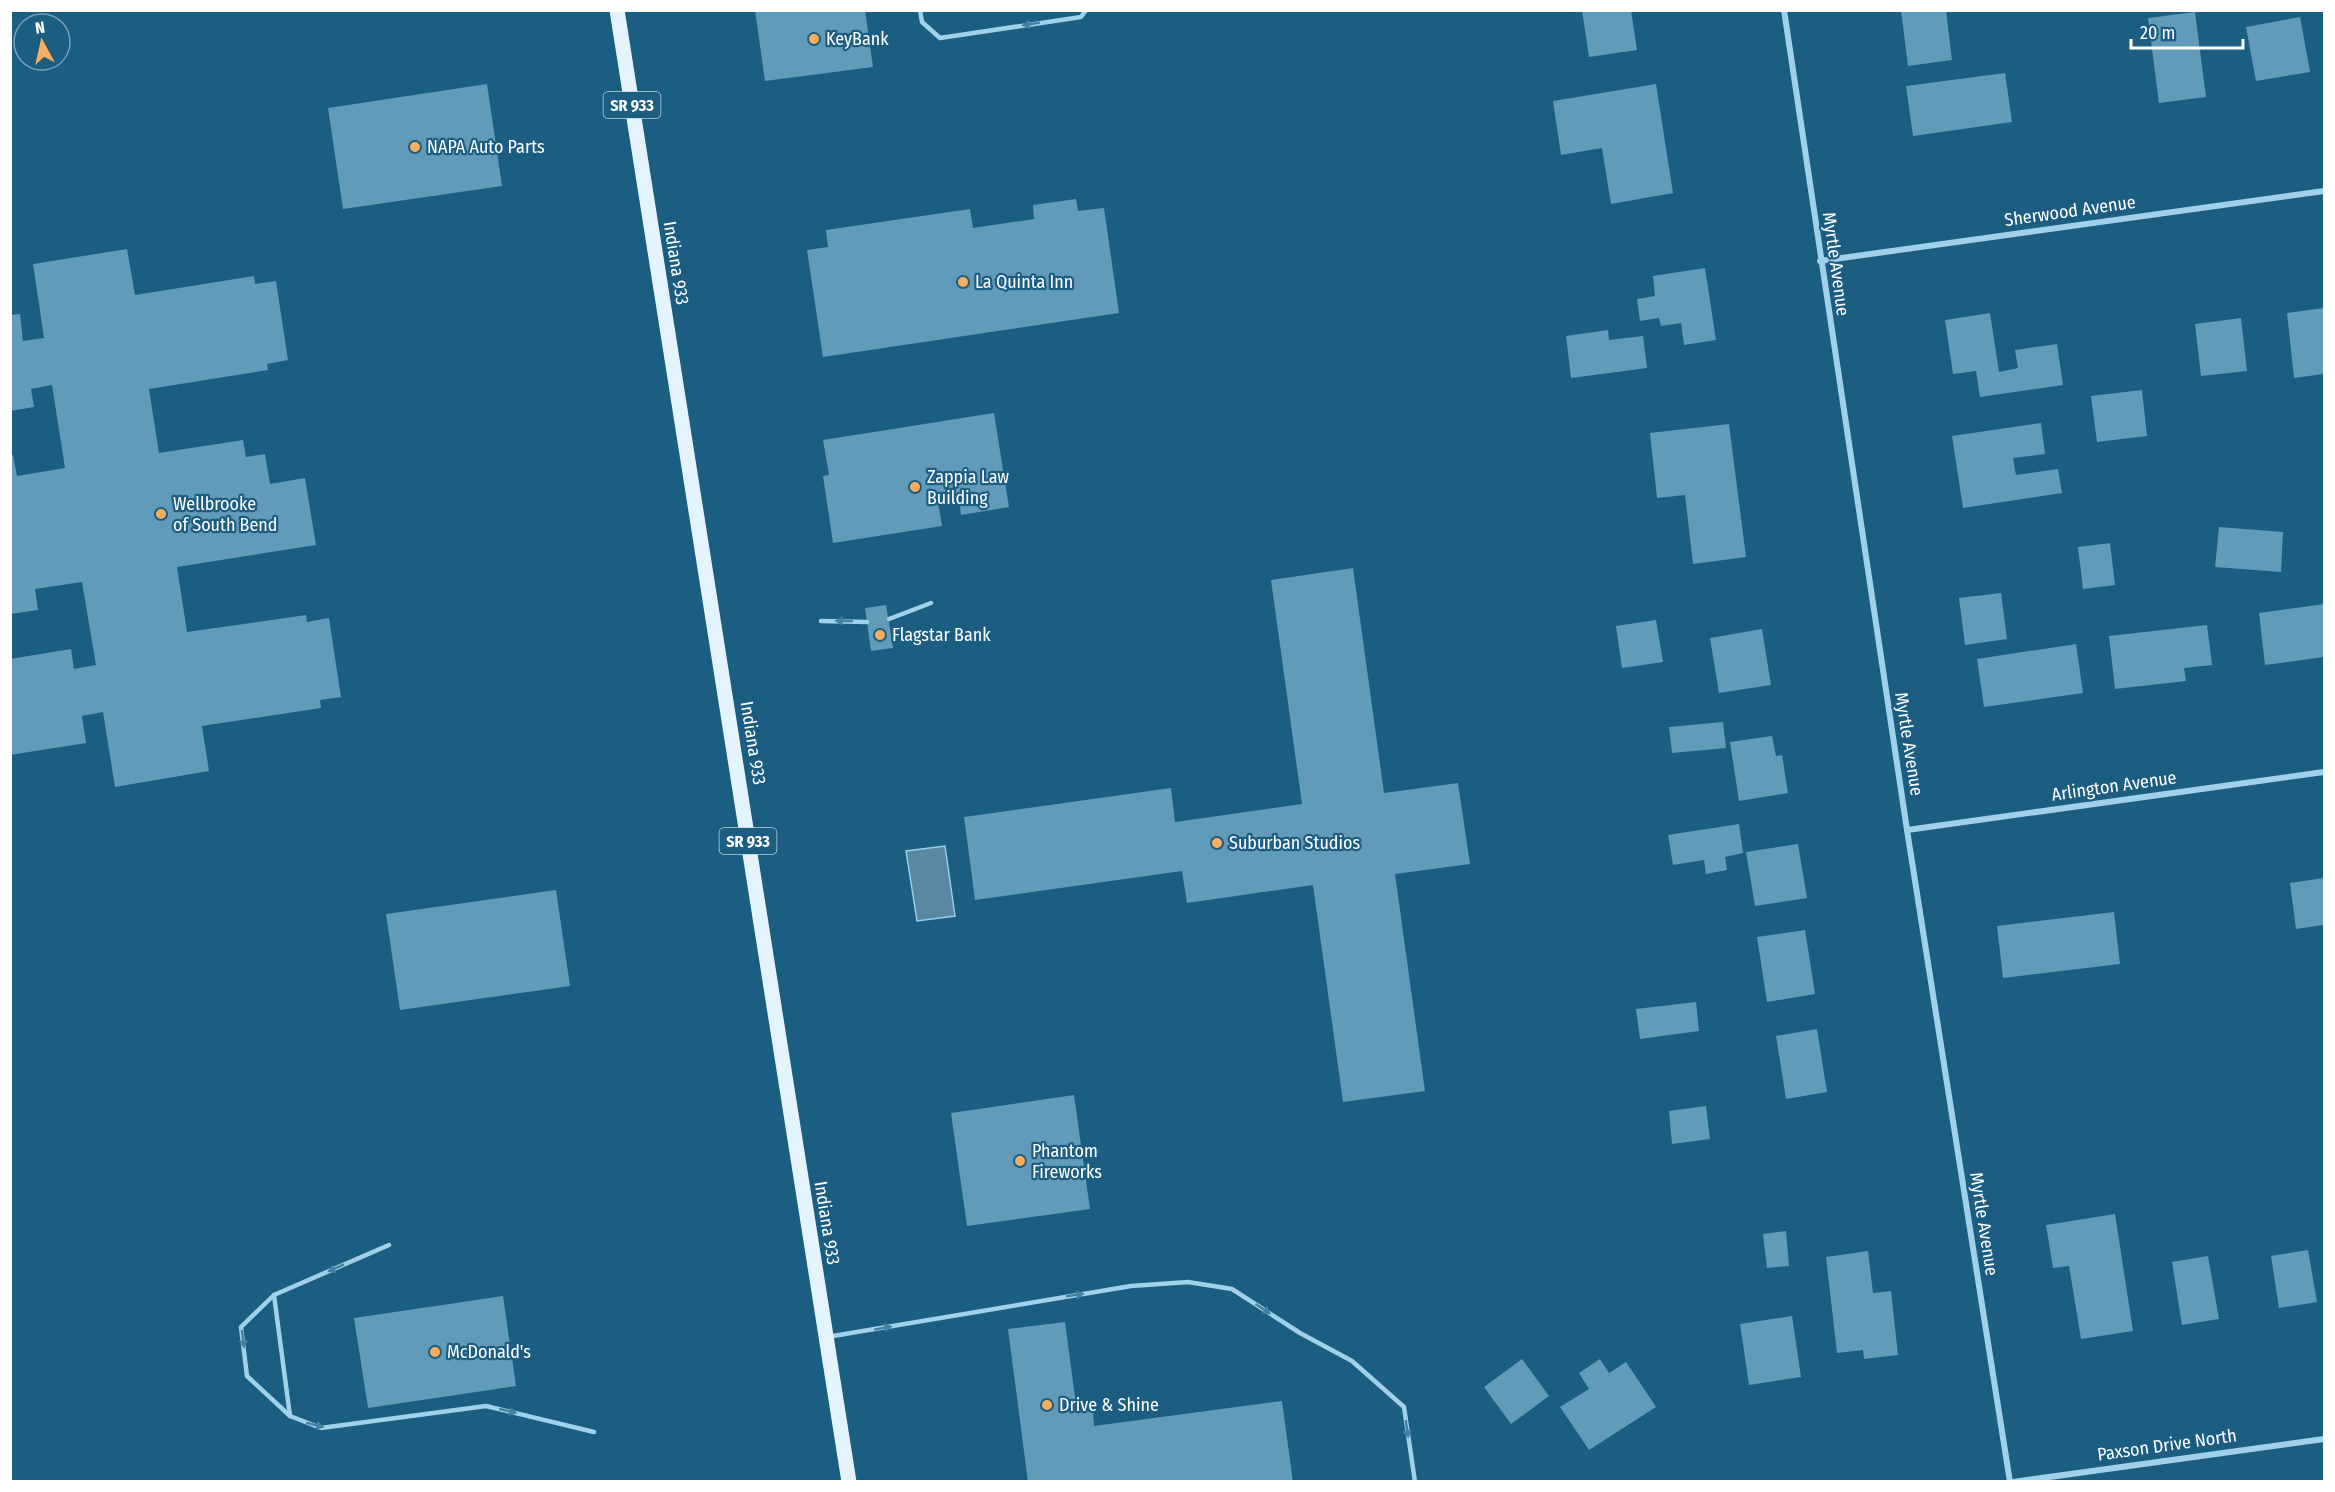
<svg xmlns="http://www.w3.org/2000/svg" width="2335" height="1492" font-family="'Fira Sans Condensed',sans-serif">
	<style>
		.water { fill: #5888a2; stroke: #94cfec; stroke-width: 1.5 }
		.building { fill: #629ab9 }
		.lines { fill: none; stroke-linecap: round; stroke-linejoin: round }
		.service { stroke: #a1d1ea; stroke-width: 4.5 }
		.minor { stroke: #a1d1ea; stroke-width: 6 }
		.primary { stroke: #e4f4fe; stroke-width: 15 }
		.oneway { fill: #4480a1 }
		.poi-dot { fill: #faad5e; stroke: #1c5d82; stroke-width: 2 }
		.labels { text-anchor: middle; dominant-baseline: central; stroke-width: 4.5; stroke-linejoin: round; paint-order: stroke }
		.shield { fill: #1c5d82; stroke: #bbceda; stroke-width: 1.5 }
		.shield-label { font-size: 16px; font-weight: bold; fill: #fff }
		.poi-label { font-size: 18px; fill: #fff; stroke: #1c5d82; text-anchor: start }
		.street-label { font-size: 18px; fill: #fff; stroke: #1c5d82 }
	</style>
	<rect width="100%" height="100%" fill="#1c5d82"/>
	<!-- water -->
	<path class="water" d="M945,846L955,916L917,921L906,851Z"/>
	<!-- building -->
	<g class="building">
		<path d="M755,10H865L873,67L765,81Z"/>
		<path d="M1582,10H1631L1637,50L1589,57Z"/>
		<path d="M1901,10H1946L1952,60L1908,66Z"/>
		<path d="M2195,12L2206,97L2159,103L2148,18Z"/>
		<path d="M2300,17L2310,72L2256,81L2246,27Z"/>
		<path d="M2005,73L2012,122L1913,136L1906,86Z"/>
		<path d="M487,84L502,186L343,209L328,108Z"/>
		<path d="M1656,84L1673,193L1611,204L1602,148L1561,155L1553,101Z"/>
		<path d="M1076,199L1078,211L1104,208L1119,313L823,357L807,250L828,247L826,230L970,209L973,228L1034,219L1033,205Z"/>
		<path d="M127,249L135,295L254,276L255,284L276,281L288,360L267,364L268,370L149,389L159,453L243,440L246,457L265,454L270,484L305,478L316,545L177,567L187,632L306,615L307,622L329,618L341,697L320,700L321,708L202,726L209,771L115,787L103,712L82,716L86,743L10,755V659L71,649L74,669L96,665L82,582L35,589L38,610L10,614V456L13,455L17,476L65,468L52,385L31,389L34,407L10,411V315L20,314L23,341L44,338L33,264Z"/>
		<path d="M1705,268L1716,340L1684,345L1681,323L1661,326L1659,318L1640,321L1637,299L1655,296L1653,276Z"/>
		<path d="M2324,308V374L2294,378L2287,313Z"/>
		<path d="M1990,313L1999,372L2018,368L2015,350L2057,344L2063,385L1980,397L1976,371L1953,374L1945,320Z"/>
		<path d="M2241,318L2247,371L2201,376L2195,324Z"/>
		<path d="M1608,330L1609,340L1643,336L1647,368L1571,378L1566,336Z"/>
		<path d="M2142,390L2147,436L2097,442L2091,396Z"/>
		<path d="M994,413L1009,507L961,515L959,498L938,501L942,526L833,543L823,476L829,475L823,440Z"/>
		<path d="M2041,423L2045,454L2013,458L2016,475L2058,469L2062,493L1963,508L1952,436Z"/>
		<path d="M1729,424L1746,557L1693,564L1685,495L1657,498L1650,433Z"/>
		<path d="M2219,527L2283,532L2281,572L2215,567Z"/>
		<path d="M2110,543L2115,585L2083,589L2078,547Z"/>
		<path d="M1353,568L1384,793L1458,783L1470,864L1395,874L1425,1091L1343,1102L1313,885L1187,903L1182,871L975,900L964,817L1171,788L1175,822L1302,804L1271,580Z"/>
		<path d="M2001,593L2007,639L1965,645L1959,598Z"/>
		<path d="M2324,604V657L2265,665L2259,613Z"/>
		<path d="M886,605L893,648L871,651L865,608Z"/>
		<path d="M1656,620L1663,662L1622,668L1616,626Z"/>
		<path d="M2207,625L2212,665L2184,668L2186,681L2115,689L2109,636Z"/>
		<path d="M1762,629L1771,685L1719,693L1710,638Z"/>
		<path d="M2076,644L2083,693L1984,707L1977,659Z"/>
		<path d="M1723,722L1726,748L1672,753L1669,727Z"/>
		<path d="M1772,736L1776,756L1782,755L1788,793L1739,801L1730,742Z"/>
		<path d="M1739,824L1743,853L1725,857L1727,870L1706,874L1704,860L1673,865L1668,835Z"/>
		<path d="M1798,844L1807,898L1755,906L1746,852Z"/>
		<path d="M2324,878V925L2296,929L2290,883Z"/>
		<path d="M556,890L570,986L400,1010L386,914Z"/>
		<path d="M2114,912L2120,964L2003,978L1997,926Z"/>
		<path d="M1805,930L1815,994L1767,1002L1757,937Z"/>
		<path d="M1696,1002L1699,1031L1640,1039L1636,1009Z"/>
		<path d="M1817,1029L1827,1092L1786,1099L1776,1036Z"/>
		<path d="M1074,1095L1090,1209L967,1226L951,1113Z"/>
		<path d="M1706,1106L1710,1139L1672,1144L1669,1111Z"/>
		<path d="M2115,1214L2133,1331L2081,1339L2069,1266L2053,1268L2046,1225Z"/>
		<path d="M1786,1231L1789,1266L1767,1268L1763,1234Z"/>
		<path d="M2308,1250L2317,1302L2279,1308L2271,1256Z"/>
		<path d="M1868,1251L1873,1293L1891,1291L1898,1355L1864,1359L1863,1350L1837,1353L1826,1257Z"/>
		<path d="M2208,1256L2219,1319L2182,1325L2172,1262Z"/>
		<path d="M503,1296L516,1386L368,1408L354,1318Z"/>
		<path d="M1792,1316L1801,1377L1749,1385L1740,1324Z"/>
		<path d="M1065,1322L1077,1412L1093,1410L1094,1426L1282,1401L1293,1482H1028L1008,1329Z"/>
		<path d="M1522,1359L1549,1396L1511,1424L1484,1387Z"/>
		<path d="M1600,1359L1609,1373L1626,1362L1656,1407L1589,1450L1560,1407L1589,1389L1579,1373Z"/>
	</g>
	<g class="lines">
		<!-- service -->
		<g class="service">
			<path d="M920,10L922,22L940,38L1081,17L1086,10"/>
			<path d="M889,619L931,603"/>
			<path d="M821,621L867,622"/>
			<path d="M389,1245L274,1295L290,1416L321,1428L486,1406L594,1432"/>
			<path d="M274,1295L241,1327L247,1376L290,1416"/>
			<path d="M827,1337L1131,1286L1188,1282L1232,1289L1300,1333L1352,1361L1404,1407L1415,1482"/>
		</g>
		<!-- minor -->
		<g class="minor">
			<path d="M1784,10L1907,830L2010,1482"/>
			<path d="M1820,261L2324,191"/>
			<path d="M1907,830L2324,772"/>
			<path d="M2013,1482L2324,1439"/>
		</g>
		<!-- primary -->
		<path class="primary" d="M617,10L849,1482"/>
	</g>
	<!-- one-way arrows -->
	<defs><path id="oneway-solid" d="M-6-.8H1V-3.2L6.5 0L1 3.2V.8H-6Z" transform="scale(1.5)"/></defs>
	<g class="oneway">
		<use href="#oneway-solid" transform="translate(1031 24) rotate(171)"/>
		<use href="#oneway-solid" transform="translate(844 621) rotate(-179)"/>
		<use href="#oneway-solid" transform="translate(336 1268) rotate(156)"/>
		<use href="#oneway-solid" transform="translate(1075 1295) rotate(-9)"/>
		<use href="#oneway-solid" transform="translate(1263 1309) rotate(33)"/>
		<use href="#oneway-solid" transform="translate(883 1328) rotate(-10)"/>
		<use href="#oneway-solid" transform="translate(243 1339) rotate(83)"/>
		<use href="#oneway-solid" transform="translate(508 1411) rotate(14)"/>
		<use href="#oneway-solid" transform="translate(315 1425) rotate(15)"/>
		<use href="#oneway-solid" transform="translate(1407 1429) rotate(82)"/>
	</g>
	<!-- markers -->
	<g class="poi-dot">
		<circle cx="814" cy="39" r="6"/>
		<circle cx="415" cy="147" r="6"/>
		<circle cx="963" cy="282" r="6"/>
		<circle cx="915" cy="487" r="6"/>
		<circle cx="161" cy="514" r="6"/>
		<circle cx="880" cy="635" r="6"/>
		<circle cx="1217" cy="843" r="6"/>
		<circle cx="1020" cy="1161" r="6"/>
		<circle cx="435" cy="1352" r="6"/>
		<circle cx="1047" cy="1405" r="6"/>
	</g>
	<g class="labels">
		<!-- shield labels -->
		<g class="shield">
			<rect x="603.5" y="92" width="57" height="26" rx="4.5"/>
			<rect x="719.5" y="828" width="57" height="26" rx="4.5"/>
		</g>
		<g class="shield-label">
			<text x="632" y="105">SR 933</text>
			<text x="748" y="841">SR 933</text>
		</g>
		<!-- poi labels -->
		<g class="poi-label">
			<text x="826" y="39">KeyBank</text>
			<text x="427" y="147">NAPA Auto Parts</text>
			<text x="975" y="282">La Quinta Inn</text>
			<text x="927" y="477">Zappia Law<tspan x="927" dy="21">Building</tspan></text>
			<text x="173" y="504">Wellbrooke<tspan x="173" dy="21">of South Bend</tspan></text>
			<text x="892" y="635">Flagstar Bank</text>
			<text x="1229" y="843">Suburban Studios</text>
			<text x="1032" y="1151">Phantom<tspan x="1032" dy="21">Fireworks</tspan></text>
			<text x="447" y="1352">McDonald's</text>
			<text x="1059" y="1405">Drive &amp; Shine</text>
		</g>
		<!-- street labels -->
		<g class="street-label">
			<text transform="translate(2070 211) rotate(-8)">Sherwood Avenue</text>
			<text transform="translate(676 263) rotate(81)">Indiana 933</text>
			<text transform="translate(1836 264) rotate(82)">Myrtle Avenue</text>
			<text transform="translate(753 743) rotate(81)">Indiana 933</text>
			<text transform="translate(1909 744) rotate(81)">Myrtle Avenue</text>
			<text transform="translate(2114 786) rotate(-8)">Arlington Avenue</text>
			<text transform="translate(827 1223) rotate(81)">Indiana 933</text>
			<text transform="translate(1984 1224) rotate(81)">Myrtle Avenue</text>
			<text transform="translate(2167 1445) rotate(-8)">Paxson Drive North</text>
		</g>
	</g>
	<!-- border -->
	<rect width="2335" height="1492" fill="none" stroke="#ffffff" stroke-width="24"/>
	<!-- north arrow -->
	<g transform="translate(42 42) rotate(352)"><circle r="28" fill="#1c5d82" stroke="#779eb4" stroke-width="1.5"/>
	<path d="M0-4.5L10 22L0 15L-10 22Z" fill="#faad5e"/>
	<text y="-9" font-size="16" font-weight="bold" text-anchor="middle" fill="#ffffff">N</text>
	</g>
	<!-- scale -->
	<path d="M2131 39v9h112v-9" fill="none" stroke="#ffffff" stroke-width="3"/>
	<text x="2140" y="39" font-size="18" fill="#ffffff" stroke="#1c5d82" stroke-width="4.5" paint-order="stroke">20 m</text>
</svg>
